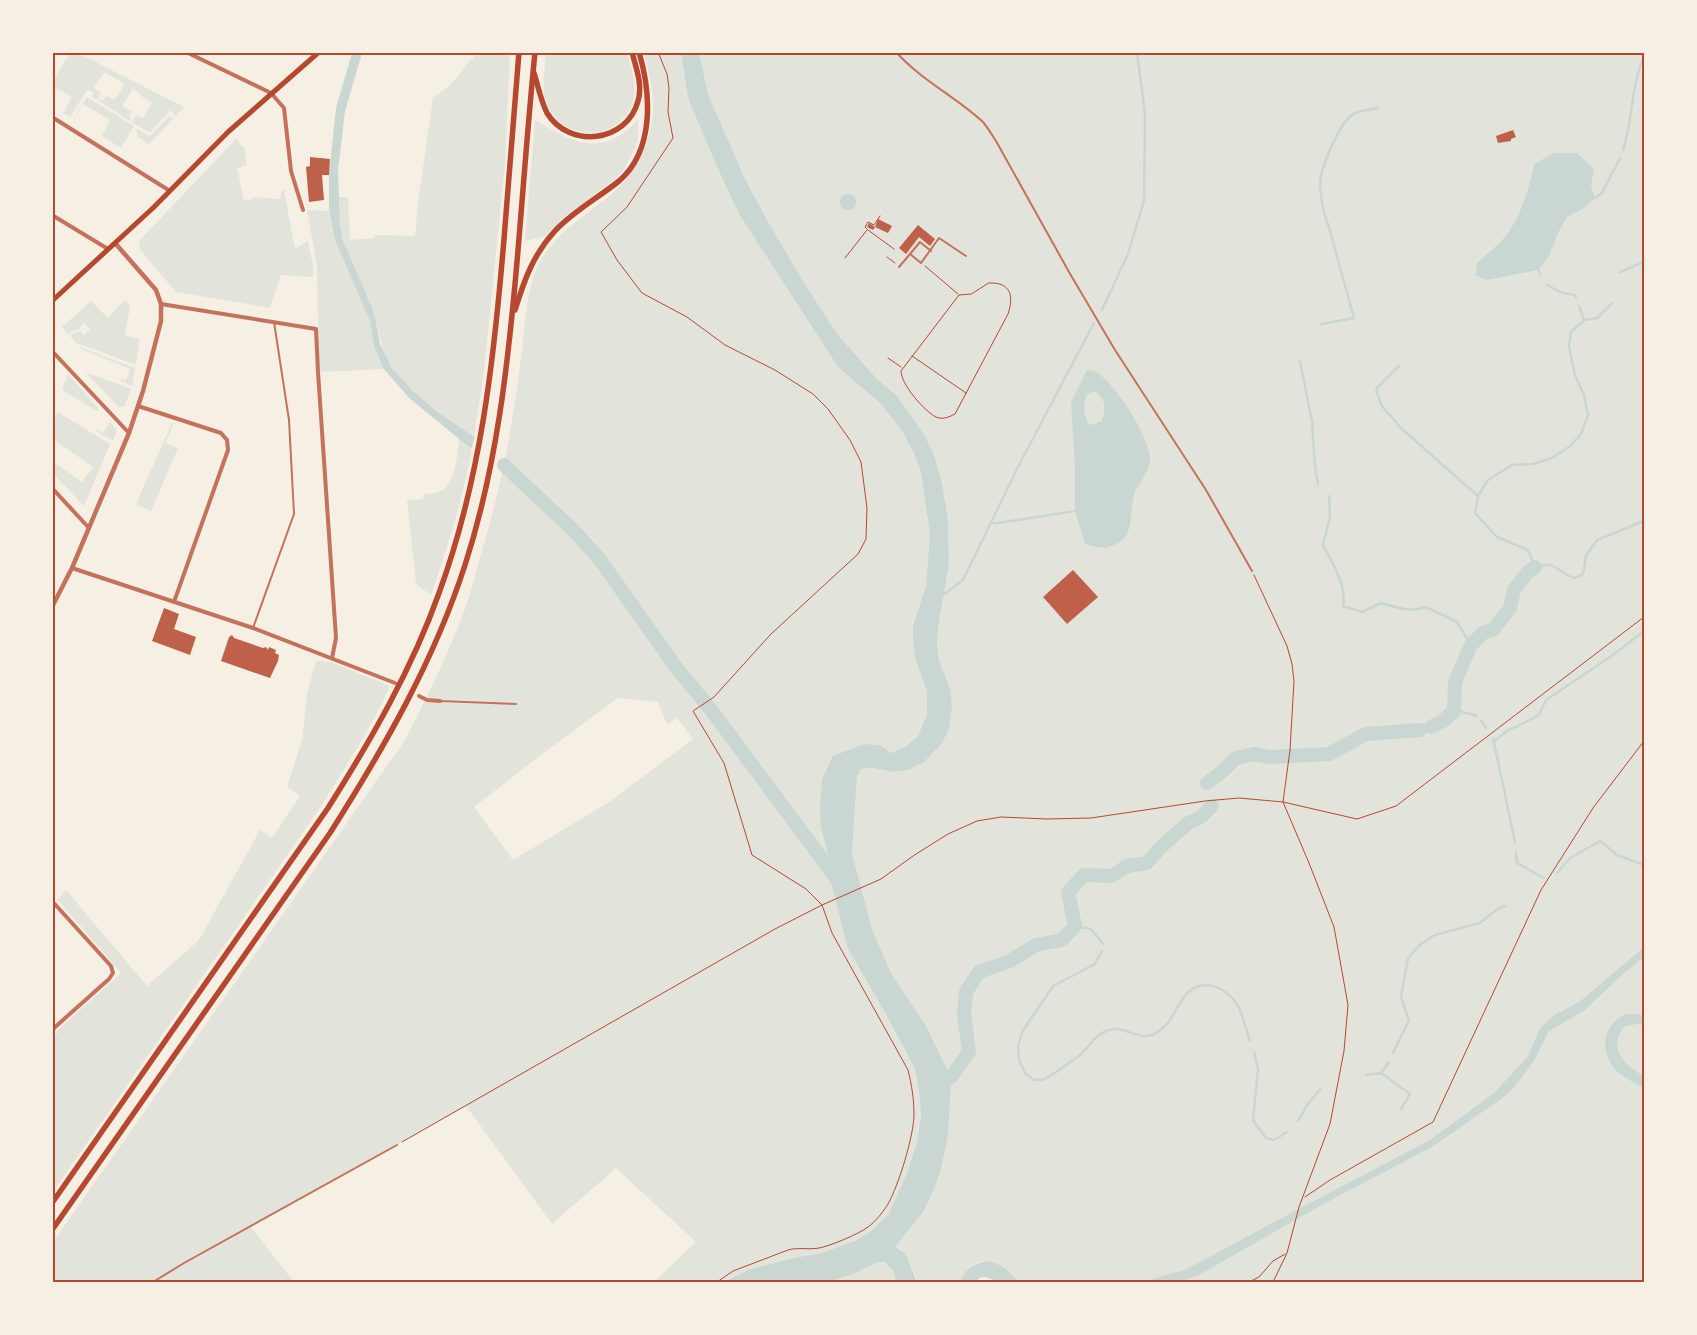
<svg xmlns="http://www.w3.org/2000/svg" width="1697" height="1335" font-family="Inter,sans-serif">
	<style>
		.green { fill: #e2e4dc; fill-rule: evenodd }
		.water { fill: #c9d6d2; fill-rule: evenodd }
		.pier { fill: #f6efe4 }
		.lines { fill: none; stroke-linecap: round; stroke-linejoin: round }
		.stream { stroke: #c9d6d2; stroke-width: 2.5 }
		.river { stroke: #c9d6d2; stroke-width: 14 }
		.building { fill: #bf614a }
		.path { stroke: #b5482f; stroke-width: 1 }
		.service { stroke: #c5725c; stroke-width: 2 }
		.minor { stroke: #c5725c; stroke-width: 4 }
		.tertiary { stroke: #c5725c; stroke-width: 4.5 }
		.secondary { stroke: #b5482f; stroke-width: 5 }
		.trunk { stroke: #b5482f; stroke-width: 5.5 }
		.neatline { fill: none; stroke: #b5482f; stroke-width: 2 }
	</style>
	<rect width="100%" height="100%" fill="#f6efe4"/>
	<!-- green -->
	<g class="green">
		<path d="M70,53H78L184,107L176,116L170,110L150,133L132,122L136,115L143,118L152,103L141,96V94L133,89L122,106L132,112L129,116L131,118L130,121L99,101L100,99L103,101L106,96L114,100L125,84L104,72L94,88L101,93L97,100L92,97L94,92L87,90L70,117L63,113L72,97L57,88L52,96L53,81Z"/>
		<path d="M477,53H510L505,163L484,372L474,437C445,418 414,396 392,368C380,351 382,339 376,321C368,293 351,267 343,239C339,226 340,211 339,197H348L350,240L374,238L375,235L415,236L418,203L433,98L451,84Z"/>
		<path d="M546,53H627C632,69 638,88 632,105C630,112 624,118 618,123C593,142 558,132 546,102C541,87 545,68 546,53Z"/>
		<path d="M644,53H681L688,98L717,167L739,214L838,367L881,404L902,431L914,453L921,472L930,534L926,586L913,626L915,658L927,693V714L918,736L905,747L891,753L880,745L864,744L821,828L827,851L828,868L847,947L887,1016L915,1069L919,1091L921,1115L917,1142L907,1173L888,1215L870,1232L857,1240L822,1253L793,1258L748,1270L724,1282H654L696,1242L616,1168L552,1224L466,1106L251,1227L294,1282H53V1242L405,740C427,698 448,654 465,609C470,595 474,580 478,565C489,527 500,487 507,448C513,415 518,383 522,350C525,325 526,299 534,275C548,238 579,220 608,197C636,175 654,141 653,105C653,87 648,70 644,53ZM618,698L658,702L667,725L677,718L693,739L609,802L513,860L474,807L550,748Z"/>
		<path d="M699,53H1644V947L1579,1002L1554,1015L1545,1023L1539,1030L1528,1056L1494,1093L1428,1141L1300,1208L1185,1270L1164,1275L1146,1282H1018C1001,1260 974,1250 960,1282H917L916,1276L896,1246L923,1212L951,1077L925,1024L891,973L872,929L852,853L857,777L861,769L873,768L893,772L908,770L950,688L939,660L937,645L938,628L949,563L948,520L942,483L934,455L924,434L897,396L877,379L838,335L806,286L766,218L744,177L708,94Z"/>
		<path d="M87,97L134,126L121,148L102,136L110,120L83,104L74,119H73Z"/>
		<path d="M169,116L173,119L149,144L137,136L138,133L136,131L137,129L150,136Z"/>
		<path d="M535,120C574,144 602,158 638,120V141L635,149L623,171L616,178L565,217L543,237L525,241Z"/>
		<path d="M237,138L241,146L244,147L247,165L237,168L244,200L249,201L253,197L280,199L282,190H284L295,249L308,241L313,266V277L281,275L270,308L176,292L141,251L139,241Z"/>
		<path d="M307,210L329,211L335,240L366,310L370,321L374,346L384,369L319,372L317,266Z"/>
		<path d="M125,300L130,306L125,336L140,339L136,365L80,344L78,345L70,336L74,333L80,331L84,335L90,330L84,323L78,328L79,329L72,331L69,335L62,327L91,301L108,318Z"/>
		<path d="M80,347L135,368L132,386L121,381V379L126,380L130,369L79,348Z"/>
		<path d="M85,372L131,389L124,407H119Z"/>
		<path d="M68,374L99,409L97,411L62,390Z"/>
		<path d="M58,412L110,444L84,506L53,473V462L82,482L93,467L53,439V421Z"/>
		<path d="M110,422L117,430L113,441L96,431L97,429L103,433Z"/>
		<path d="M172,423H174L165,443L178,448L151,511L136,504Z"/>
		<path d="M459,439L472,448C463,498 448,546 431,595L416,584L407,500L423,499L424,494C428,493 435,494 439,492C456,486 457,454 459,439Z"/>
		<path d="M316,661L331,662L390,686C371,728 345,768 320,808L53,1192V1041L59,1029L121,973L58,900L66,890L147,986L199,940L260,830L272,838L300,796L287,787L302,740L307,693Z"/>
		<path d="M1644,957V1016L1638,1014L1608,1029L1620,1073L1644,1088V1282H1181L1201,1274L1320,1206L1432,1147L1500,1100L1513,1089L1534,1061L1549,1031Z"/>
		<path d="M1639,1024L1644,1026V1076C1624,1065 1607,1047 1625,1026Z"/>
		<path d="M878,1262H885L894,1272L896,1282H828L853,1274Z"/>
	</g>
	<!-- water -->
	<g class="water">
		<path d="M352,53H362L345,111L338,170L340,224L342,238L347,250L372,308L376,321L380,344L391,367L413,391L435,410L508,460L517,482L459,439L409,398L384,369L379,358L374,346L370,321L335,240L329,210V175L336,108Z"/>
		<path d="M681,53H699L708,94L744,177L766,218L806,286L838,335L877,379L897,396L924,434L934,455L942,483L948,520L949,563L938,628L937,645L939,660L950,688L952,706L949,729L942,743L924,762L908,770L893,772L873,768L861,769L857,777L852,853L872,929L891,973L925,1024L951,1077L948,1134L941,1169L933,1191L923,1212L896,1246L899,1250L905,1253L917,1282H896L894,1272L885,1262H878L853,1274L828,1282H724L748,1270L793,1258L822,1253L857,1240L870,1232L888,1215L907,1173L917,1142L921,1115L919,1091L915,1069L887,1016L847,947L828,868L827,851L821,828L820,807L822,779L833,756L864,744L880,745L891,753L905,747L918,736L927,714V692L915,658L913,638V626L926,586L930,534L921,472L914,453L902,431L881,404L838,367L739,214L717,167L688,98Z"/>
		<path d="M1554,153H1577L1594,169L1591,187L1595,198L1584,208L1567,217L1558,233L1549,256L1538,270L1486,280L1476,275L1477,263C1487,254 1500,244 1508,233C1522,212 1530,188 1534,164Z"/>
		<circle cx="848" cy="202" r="8"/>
		<path d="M1087,370C1091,371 1095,371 1098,373C1116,385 1151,439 1150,460C1149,474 1138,483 1134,495C1129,511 1135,533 1118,543C1106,550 1098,548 1085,544L1075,511V465L1071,402ZM1095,391C1107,400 1105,408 1102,421L1092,425L1088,423C1083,412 1083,405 1087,394Z"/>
		<path d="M1644,947V957L1624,973L1585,1010L1549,1031L1534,1061L1513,1089L1500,1100L1432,1147L1320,1206L1201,1274L1181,1282H1146L1164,1275L1185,1270L1300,1208L1428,1141L1494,1093L1528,1056L1539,1030L1545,1023L1554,1015L1579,1002Z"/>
		<path d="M1625,1014H1638L1644,1016V1026L1639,1024L1625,1026C1607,1047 1624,1065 1644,1076V1088C1637,1084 1627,1079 1620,1074C1599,1055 1600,1027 1625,1014Z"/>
		<path d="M988,1261C1002,1264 1010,1272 1018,1282C1013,1283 1007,1283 1001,1282C991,1281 985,1271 975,1282H960C966,1268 973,1264 988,1261Z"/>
	</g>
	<!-- pier -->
	<path class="pier" d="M475,435L505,455L501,472L471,451Z"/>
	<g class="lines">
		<!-- stream -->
		<g class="stream">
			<path d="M1623,150C1633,119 1631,85 1644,57"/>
			<path d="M1595,198L1602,193L1620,158"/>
			<path d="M1538,270L1540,274"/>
			<path d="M1620,272L1644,262"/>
			<path d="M1547,285L1560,292L1574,295L1576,298"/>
			<path d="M1612,303L1597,318L1584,320L1571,332L1569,346L1575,375L1584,395L1588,415L1581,434L1570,446L1552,458L1533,464L1512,465L1488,480L1478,496L1475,513L1497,537L1528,550L1535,567C1559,560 1556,573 1575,578L1583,574L1586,556L1597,540L1644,521"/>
			<path d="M1579,306L1584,320"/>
			<path d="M1102,310L1128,254L1144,201L1145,114L1137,52"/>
			<path d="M1321,324L1354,318L1329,227C1323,214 1321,199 1320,185C1320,169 1340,120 1355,113C1362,110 1371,110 1378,108"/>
			<path d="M1300,361L1312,422L1315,466L1318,484"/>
			<path d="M1399,366L1376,389L1381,405L1401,428L1478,496"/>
			<path d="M1329,496L1330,517L1323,545C1332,563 1347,585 1343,606L1362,612L1381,603C1396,607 1410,613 1426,607L1457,622L1471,645"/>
			<path d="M991,523H998L1075,511"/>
			<path d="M943,595L963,580L1019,465L1094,323"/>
			<path d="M1454,711L1467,713L1476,716"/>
			<path d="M1481,721L1486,728"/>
			<path d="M1493,738L1515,842"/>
			<path d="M1494,741L1508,730L1520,725L1539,715L1546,700L1613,655L1644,631"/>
			<path d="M1516,852L1517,863L1544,878"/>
			<path d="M1557,873L1570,858L1600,841L1617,855L1644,865"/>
			<path d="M1075,926L1091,929L1103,944"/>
			<path d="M1102,951L1095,964L1053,986L1022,1032L1018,1047L1019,1060L1025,1073L1034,1080C1037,1080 1042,1080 1045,1079C1053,1075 1073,1060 1080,1055C1089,1046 1096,1034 1109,1030C1125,1025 1141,1043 1156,1033C1172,1023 1174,1011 1184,997C1200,975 1229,987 1239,1008C1244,1019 1246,1030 1250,1041"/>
			<path d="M1254,1052L1258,1069L1253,1120L1266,1138L1274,1140L1287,1132"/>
			<path d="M1393,1053L1409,1020L1401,997L1408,958L1421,944L1435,935L1480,923L1499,908L1506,906"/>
			<path d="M1381,1073L1410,1094L1401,1109"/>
			<path d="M1366,1075L1381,1073L1389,1062"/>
			<path d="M1298,1121L1309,1102L1321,1089"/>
		</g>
		<!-- river -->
		<g class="river">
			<path d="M504,465L572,529L598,557L678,670L712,711L839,882"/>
			<path d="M1431,727L1443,721L1454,711L1455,682L1471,645L1484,632L1493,630L1510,608L1514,590L1527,573L1535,567"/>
			<path d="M1207,783L1223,771L1236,758L1254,754L1270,757L1329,754L1366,734L1420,730"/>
			<path d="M935,1084L951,1077L969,1052L964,1014L966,992L979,972L1010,961L1036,945L1062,940L1075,926L1068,892L1084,875L1112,876L1127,866L1147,863L1161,847L1188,823L1201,817L1212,806"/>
		</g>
	</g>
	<!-- building -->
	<g class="building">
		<path d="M1513,130L1516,137L1511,139V141L1498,143L1496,136Z"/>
		<path d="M310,157L330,159L329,175H322L324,200L309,202L306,167L310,166Z"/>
		<path d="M878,219L892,226L888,233L875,227L873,230L867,227L869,223L875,227Z"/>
		<path d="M918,225L935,239L930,246L919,237L906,254L899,248Z"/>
		<path d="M1073,570L1098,597L1067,624L1043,597Z"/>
		<path d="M164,608L179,614L174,629L196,637L190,655L152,641Z"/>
		<path d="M232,635L234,638L263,648L266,647L268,650L269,647L276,650L275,653L279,655L278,661L270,678L221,661L229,637Z"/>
	</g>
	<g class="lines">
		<!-- path -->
		<g class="path">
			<path d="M658,52L667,74L669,88L668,112L673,138L627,207L601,232L617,260L642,293L687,317L725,345L775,370L813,394L828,409L850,440L861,462L867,508L866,539L858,554L771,634L714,697L693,711L724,763L752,855L806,889L822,905L832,933L908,1070C912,1086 914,1100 914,1116C913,1138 899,1184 888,1204C884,1211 875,1222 868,1227C859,1234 830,1246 819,1248C808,1250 798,1247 788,1250L733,1271L717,1282"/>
			<path d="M867,229L865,227L868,222L874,225L880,216"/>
			<path d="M868,230L894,249"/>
			<path d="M887,257L895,263"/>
			<path d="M845,258L867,230"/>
			<path d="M925,266L958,294"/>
			<path d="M989,283C1011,282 1014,296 1008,314L955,414C949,417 943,420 936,417C924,411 901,384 901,371L959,295L971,294Z"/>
			<path d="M912,356L966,393"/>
			<path d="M888,358L901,367"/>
			<path d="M1254,575L1287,646L1292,664L1294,681L1290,750L1283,802L1309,863L1334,927L1348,1005L1344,1051L1330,1124L1299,1207L1287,1253L1273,1282"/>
			<path d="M402,1142L775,929L822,905L881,879L913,856L948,834L977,821L1001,817L1047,819L1091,818L1205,801L1239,798L1283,802L1357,819L1396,806L1644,617"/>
			<path d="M1305,1197L1330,1180L1433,1122L1541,890L1593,808L1644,741"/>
			<path d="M1249,1282L1259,1277L1273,1261L1285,1254"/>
		</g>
		<!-- service -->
		<g class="service">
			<path d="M896,52C921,80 956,97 983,122C988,128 992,135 996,141L1069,272L1115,350L1206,490L1252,571"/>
			<path d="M910,254L920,242L931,251"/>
			<path d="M899,267L910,254L921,263L939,238L966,256"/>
			<path d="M253,628L294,514L289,420L274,322"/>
			<path d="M440,701L516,704"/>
			<path d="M153,1282L184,1263L397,1145"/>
		</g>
		<!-- minor -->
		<g class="minor">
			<path d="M186,52L271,93L284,108L291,171L303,210"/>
			<path d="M52,117L170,191"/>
			<path d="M52,215L108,249"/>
			<path d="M161,304L316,329L318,372L336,638L332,658"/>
			<path d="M52,351L129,433"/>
			<path d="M138,406L221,433L227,440L228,450L174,602"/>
			<path d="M52,488L89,528"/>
			<path d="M72,568L253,628L395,683"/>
			<path d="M419,696L427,700L440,701"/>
			<path d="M52,901L111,966L113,973L109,979L54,1028L52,1032"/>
		</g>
		<!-- tertiary -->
		<path class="tertiary" d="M52,607L72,568L129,433L143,391L161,321V304L156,290L115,243"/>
		<!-- secondary -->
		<path class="secondary" d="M52,301L154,207L228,132L319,52"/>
		<!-- trunk -->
		<g class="trunk">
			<path d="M534,73C538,86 541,101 547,113C569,149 627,143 638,101C643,85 636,68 632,52"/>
			<path d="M515,310C524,281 533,255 554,232C572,212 598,198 619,181C655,150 651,93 639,52"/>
			<path d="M52,1203L328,808C371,740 412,669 439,593C481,479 494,359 504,239C509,177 514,114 519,52"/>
			<path d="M52,1230L330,833C384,748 434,661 465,565C497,466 508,364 517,262C523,192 528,122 535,52"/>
		</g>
	</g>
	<!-- border -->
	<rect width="1697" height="1335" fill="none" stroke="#f6efe4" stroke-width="108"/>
	<rect x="54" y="54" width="1589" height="1227" class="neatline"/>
</svg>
